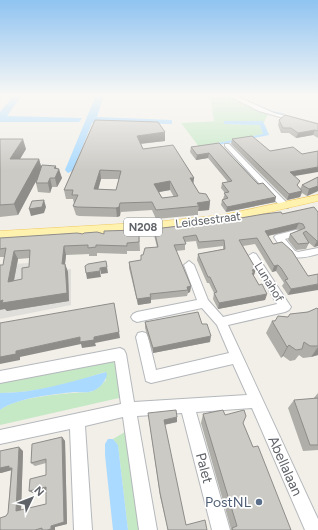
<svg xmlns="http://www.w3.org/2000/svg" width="318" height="530" font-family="Figtree,sans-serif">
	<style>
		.industrial { fill: #e0deda }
		.green { fill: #c5e8c5 }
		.water { fill: #aadaff }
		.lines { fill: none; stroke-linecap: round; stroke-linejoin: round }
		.stream { stroke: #aadaff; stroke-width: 1.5 }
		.minor-casing { stroke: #b5b8bc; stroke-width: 2 }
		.major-casing { stroke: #f2c960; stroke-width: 1 }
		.minor { fill: #fff; fill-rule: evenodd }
		.major { fill: #fff2af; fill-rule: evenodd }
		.wall { fill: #afaea9; fill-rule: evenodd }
		.shaded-wall { fill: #8f8d8a }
		.building { fill: #cccac5; stroke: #8f8d8a; fill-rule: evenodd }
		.service-dot { fill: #5c6f8a; stroke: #fff; stroke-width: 1.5 }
		.labels { text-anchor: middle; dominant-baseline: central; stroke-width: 3.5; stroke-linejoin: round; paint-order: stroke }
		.shield { fill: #fff; stroke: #8f9295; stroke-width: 1 }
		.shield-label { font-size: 11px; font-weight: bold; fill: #5f6368 }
		.street-label { font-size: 12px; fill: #5f6368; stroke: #fff }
		.near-street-label { font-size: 14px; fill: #5f6368; stroke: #fff }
		.near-service-label { font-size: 14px; fill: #4e5e75; stroke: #fff; text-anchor: end }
	</style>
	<rect width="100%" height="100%" fill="#f1efe8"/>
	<!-- industrial -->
	<path class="industrial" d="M56,261L58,270L71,269V305L0,319V265Z"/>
	<!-- green -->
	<g class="green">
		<path d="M210,95H227L243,104L268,114L264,122L224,121L225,124L260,125L263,134L202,146L200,148L181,123L219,121H214Z"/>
		<path d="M114,361L117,365L121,396L119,398L0,425V410C18,396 68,393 91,392L98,388L106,380L105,372C72,383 35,393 0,393V381Z"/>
		<path d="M125,432L139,530H128L118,445L113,439Z"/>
	</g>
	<!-- water -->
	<g class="water">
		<path d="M14,95H22L7,116L82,118L79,122H0V112Z"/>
		<path d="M96,95H104L97,117L172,120V124L92,123L74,168L72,171L68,173L65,170Z"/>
		<path d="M224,121H263L269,135L203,148L202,146L263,134L260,125L224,124Z"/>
		<path d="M106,372L107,375C105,382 100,388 93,391C88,393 81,392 75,392C54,394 16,398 0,410V393C36,393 71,382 106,372Z"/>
		<path d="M108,439H113L118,445L128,530H113L105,455V444Z"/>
	</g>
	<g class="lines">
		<!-- stream -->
		<path class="stream" d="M268,111L283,114"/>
		<defs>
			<g id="minor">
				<path d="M227,95H234L274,113L318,124V128L259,111Z"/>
				<path d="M225,144H229L288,204V208H282L225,146Z"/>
				<path d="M296,230L299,231L301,233L299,235L285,239L295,251L298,252L318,248V254C293,261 288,259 274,237L276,235Z"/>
				<path d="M253,253L256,254L291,307L289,310L285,312L228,325L318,519V530H305L252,408L196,412L230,530H212L182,413L137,416L157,530H139L123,417L85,426L92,530H74L70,429L0,444V430L121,404L115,361L0,383V371L120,348L124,350L126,354L134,402L247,395L233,364L151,383L146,381L136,337L138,333L142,332L146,333L148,337L156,370L229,353L217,325L202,308L137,322L133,320L131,317L133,314L137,312L197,300L184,265L189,261L194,265L208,300L223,317L277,304L248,256Z"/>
			</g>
			<path id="major" d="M318,195V201L222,223L154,230L0,239V231L154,222L222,215Z"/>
		</defs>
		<!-- minor casing -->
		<use href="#minor" class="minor-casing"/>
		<!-- major casing -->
		<use href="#major" class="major-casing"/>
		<!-- minor -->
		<use href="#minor" class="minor"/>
		<!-- major -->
		<use href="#major" class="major"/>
	</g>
	<!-- wall -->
	<g class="wall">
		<path d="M95,120L165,141L141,144L143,149L194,178L193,183L199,193L210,201L209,210L198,211V215L156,219L152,210L121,212L120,216L117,217L79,216L76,215L73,206L74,204L73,199H66L64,190ZM101,179H119L116,190L98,189ZM170,190L174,197L162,198L159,192Z"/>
		<path d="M279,120L318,124V138L313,135L296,138L289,133H281L278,125Z"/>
		<path d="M0,139L26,149L20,159H39L41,166L56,169L62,178L57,187H52L50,193L38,192L36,183V181L18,215L0,217Z"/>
		<path d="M232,139L270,151L295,176L298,187L300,189L302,185L318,177V191L307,196L302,193L300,197L287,200L231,144Z"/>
		<path d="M219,143L275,202L226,212L221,205L222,200L224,199H223L225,193L221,188L222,183L228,182L208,158L196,160L190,152L191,147Z"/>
		<path d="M318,212V246L314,247L308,242L309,243L306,249L296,250L288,240L290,234L300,230L296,229L268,236L273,244L308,276L288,295L282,286L284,283L276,271L272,272L255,244L243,246L256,269L254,275H253L259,285L267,294L265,300L218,309L213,299L214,293L209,283H207L197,260L198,254L223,249V246L198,249L196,241L185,242V250L176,251L191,286L190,292L188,293L187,296L151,300V303L138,305L129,268V262L141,260L143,255L157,247L154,235V229L229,220L282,214Z"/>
		<path d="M139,233L140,251H127V254L97,253V256H89V254L66,255L65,264L68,272L69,301L7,311L5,309L3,265L4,257H0V238L104,234ZM30,258L29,267L22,279L14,281L18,259Z"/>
		<path d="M318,309V355L311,357L303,358L299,355L295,360L290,361L283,356L281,358L266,333L272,321Z"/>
		<path d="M145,322L202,324L210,342L153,353L145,328Z"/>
		<path d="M318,393V450L303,451L288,408L294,400L313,399Z"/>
		<path d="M148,413L177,422L164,425L186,525L207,530H168L160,496Z"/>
		<path d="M203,414L225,415L243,423L253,447L291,530H230L231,529L201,423Z"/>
		<path d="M62,437L65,441L67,524L55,527V530H0L6,516L8,513L11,470L1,473H0V451H23L21,510L46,504V490L33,493L29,491L46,475V463L35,466L31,463Z"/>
	</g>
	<!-- shaded-wall -->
	<g class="shaded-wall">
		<path d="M315,130L313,135L296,138L298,133Z"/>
		<path d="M165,132V141L137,144V136Z"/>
		<path d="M23,139L26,149L14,169L10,159Z"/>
		<path d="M209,153L208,158L196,160L197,155Z"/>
		<path d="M39,159L42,170L18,215L14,204Z"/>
		<path d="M56,166L57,173L59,169L62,178L57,187L55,178L54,168Z"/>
		<path d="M318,167V172L289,177L290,172Z"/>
		<path d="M100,170L101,179L96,198L94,189Z"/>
		<path d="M50,178L52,187L50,193L48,183Z"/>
		<path d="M190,178H194L193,186Z"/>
		<path d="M170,181V190L154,193V184Z"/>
		<path d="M318,186V191L307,196L309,189Z"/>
		<path d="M302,191L300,197L287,200L289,194Z"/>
		<path d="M276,197L275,202L226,212L227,207Z"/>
		<path d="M44,200L46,207L44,213L31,216L29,209Z"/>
		<path d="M210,201L209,210L198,211L199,206L197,203Z"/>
		<path d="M120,203V216L117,217L116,208Z"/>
		<path d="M299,223L296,229L263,237L265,231Z"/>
		<path d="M317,241H318V246L314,247Z"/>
		<path d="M64,246L66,255L64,273L62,264Z"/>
		<path d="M14,251L18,259L12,290L8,282Z"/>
		<path d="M65,264L68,272L69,301L7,311L5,309L0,310V301Z"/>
		<path d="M278,265L276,271L272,272L274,266Z"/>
		<path d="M107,267L108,273L101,274L100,268Z"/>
		<path d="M256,269L254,275H253L252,279V270Z"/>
		<path d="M100,271L101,277L87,279L86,273Z"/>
		<path d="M318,284V290L288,295L291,289Z"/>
		<path d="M191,286L190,292L188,293V290L187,287Z"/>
		<path d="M267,294L265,300L218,309L219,303Z"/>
		<path d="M151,297V303L138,305L137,299Z"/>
		<path d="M119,332L120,338L95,343L96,346L82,348L81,344L20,357V360L0,364V357L16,351L80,337H94Z"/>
		<path d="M211,336L210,342L153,353V348Z"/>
		<path d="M289,345L283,356L281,358L287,347Z"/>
		<path d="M318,347V355L311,357Z"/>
		<path d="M177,417V422L163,425L164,420Z"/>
		<path d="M62,437L65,441L67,524L55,527V530H47Z"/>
		<path d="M19,447L23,451L21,513L16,511Z"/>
		<path d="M9,466L16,471L12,470L1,473H0V468Z"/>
		<path d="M46,487L50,489L33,493L29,491Z"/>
	</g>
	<!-- building -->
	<g class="building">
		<path d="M285,115L318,124V131L315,130L298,133L291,128H283L279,120Z"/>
		<path d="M95,120L158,122L165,132L137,136L143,149L173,145L194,178H190L199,193L206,194L210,201L197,203L199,206L156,210L152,202L120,203L119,207L116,208L77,207L73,206L78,195H72L73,190H64ZM100,170L121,171L116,190L94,189ZM170,181L178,196L162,198L154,184Z"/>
		<path d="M252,136L270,151L293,147L302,154L318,151V167L290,172L300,181L297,185L302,191L289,194L232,139Z"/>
		<path d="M0,139H23L10,159H39L14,204L0,205Z"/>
		<path d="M219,143L258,184L263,183L276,197L227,207L222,200L228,198L224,193L229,192L222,183L232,181L209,153L197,155L191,147Z"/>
		<path d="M42,165L56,166L54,168L59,169L55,178H50L48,183H36Z"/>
		<path d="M318,177V186L309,189L302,185Z"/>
		<path d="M44,200L42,207L29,209L32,201Z"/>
		<path d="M314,207L318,212V241H317L306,231L303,233L309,243L298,244L290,234L305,228L303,224L299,223L265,231L273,244L282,242L292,251L308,276L318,274V284L291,289L285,280L288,279L281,268L278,265L274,266L257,238L239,240L256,269L252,270L254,273H252L259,285L262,284L267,294L219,303L214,293L217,292L210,277H208L198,254L225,249L224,240L199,242L196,235L183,237L186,244L174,245L191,286L187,287L188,290L150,294L151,297L137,299L129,262L141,260V255H143L145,248L158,247L154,229L229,220L264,214L281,212L282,214Z"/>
		<path d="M137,230V234L139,233V242L127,243V246L96,245V247L88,248V245L64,246L62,264H65L67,293L2,303L3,300L0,301V265H3L6,248L0,249V238L31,236L77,233L83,234L84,233L97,232L104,234V231ZM30,250L29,267L22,268V279L8,282L14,251Z"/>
		<path d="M106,261L107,267L100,268V271L86,273L85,266L88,264Z"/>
		<path d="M114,303L119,332L94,337V340L80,342V337L16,351V354L0,357V323Z"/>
		<path d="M317,308L318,309V346H310L304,342L302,349L296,350L289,345L287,347L272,321H275L278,316L288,317L290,314L308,312Z"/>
		<path d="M198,312L202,324H207L211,336L153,348L145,322Z"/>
		<path d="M318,398V445H310L294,400Z"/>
		<path d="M176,410L177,417L164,420L186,525L205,520L207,530H168L160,493L148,413Z"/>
		<path d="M223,410L225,415L244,410L246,416L243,423L253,447L258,446L291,530H233L232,528L237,526L203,414Z"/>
		<path d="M62,437L64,522L51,526V529L47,530H42V528L35,530H0V518L6,516L8,513L12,468H9V466L0,468V451L19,447L16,511L46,504V487L29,491L30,479L46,475V459L31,463L32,444Z"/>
	</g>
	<!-- sky -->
	<linearGradient id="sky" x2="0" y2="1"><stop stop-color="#8fc3f1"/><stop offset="0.56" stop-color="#f9f8f5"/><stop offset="1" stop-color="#f9f8f5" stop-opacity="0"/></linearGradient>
	<rect width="318" height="170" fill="url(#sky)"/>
	<!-- markers -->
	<circle class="service-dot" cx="259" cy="502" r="4"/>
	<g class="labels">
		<!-- shield labels -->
		<rect class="shield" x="124" y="218" width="38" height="18" rx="3"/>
		<g class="shield-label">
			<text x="143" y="227">N208</text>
		</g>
		<!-- street labels -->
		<g class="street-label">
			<text transform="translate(208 220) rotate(-7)">Leidsestraat</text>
			<text transform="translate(269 282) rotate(58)">Lunahof</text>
		</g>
		<!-- near-street labels -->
		<g class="near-street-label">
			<text transform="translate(285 466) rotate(66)">Abellalaan</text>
			<text transform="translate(204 468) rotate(75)">Palet</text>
		</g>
		<!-- near-service labels -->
		<g class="near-service-label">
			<text x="251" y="502">PostNL</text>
		</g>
	</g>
	<!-- north arrow -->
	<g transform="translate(32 498) rotate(47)" stroke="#ffffff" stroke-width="3" paint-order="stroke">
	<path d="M0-3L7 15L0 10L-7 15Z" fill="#5f6368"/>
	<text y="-6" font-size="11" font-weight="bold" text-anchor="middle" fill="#5f6368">N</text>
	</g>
</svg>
